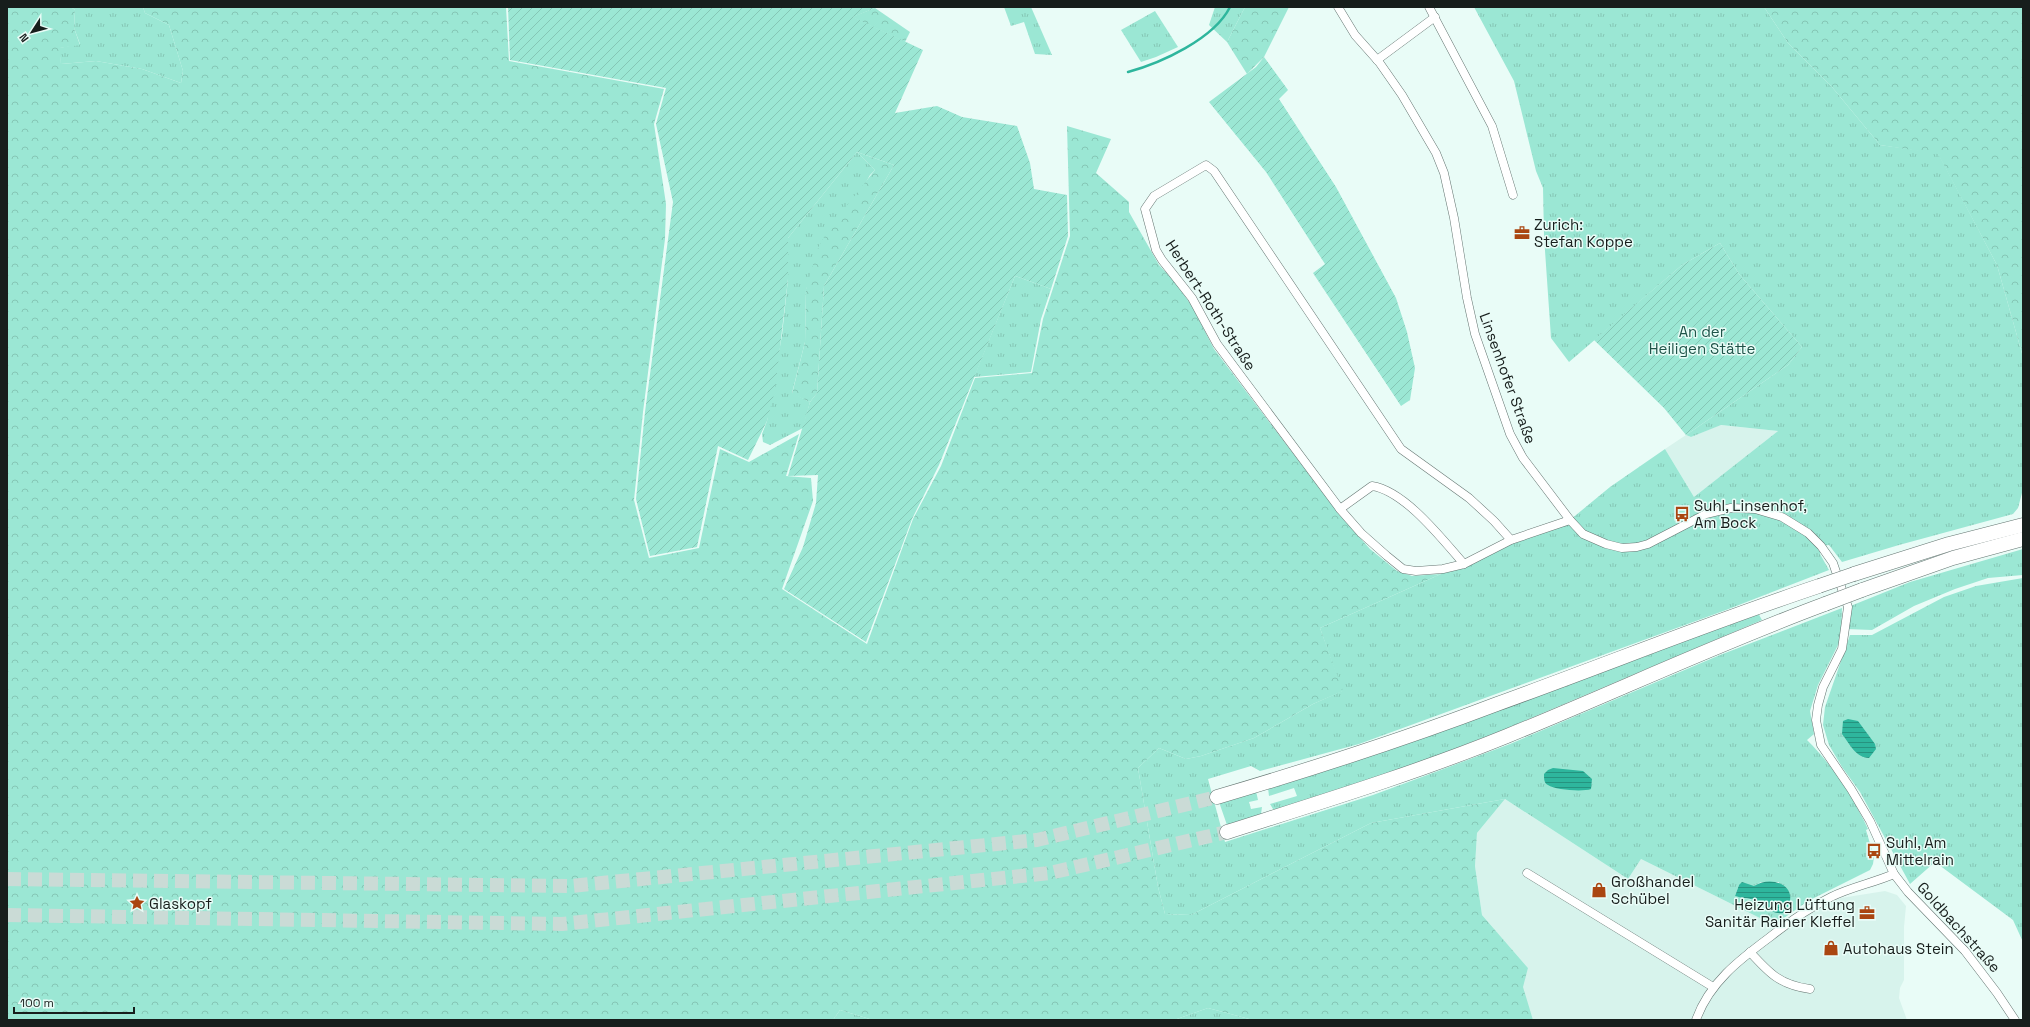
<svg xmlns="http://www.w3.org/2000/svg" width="2030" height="1027" font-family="'Space Grotesk',sans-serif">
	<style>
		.built { fill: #d7f3ec }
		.grass { fill: url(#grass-tufts); fill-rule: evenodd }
		.forest { fill: url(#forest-crowns) }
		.garden { fill: url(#garden-furrows) }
		.water { fill: url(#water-rules) }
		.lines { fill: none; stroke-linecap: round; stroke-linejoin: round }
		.stream { stroke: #2eb69d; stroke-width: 2.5 }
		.highway-tunnel { stroke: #cadbd6; stroke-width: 14; stroke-dasharray: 14 7; stroke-linecap: butt }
		.street-casing { stroke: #657672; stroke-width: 9 }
		.highway-casing { stroke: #657672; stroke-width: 15 }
		.street { stroke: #fff; stroke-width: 8 }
		.highway { stroke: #fff; stroke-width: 14 }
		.highway-bridge-casing { stroke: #657672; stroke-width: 15; stroke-linecap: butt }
		.highway-bridge { stroke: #fff; stroke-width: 14 }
		.labels { text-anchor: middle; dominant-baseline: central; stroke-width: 3; stroke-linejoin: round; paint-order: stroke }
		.poi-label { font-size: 15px; fill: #171e1c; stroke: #e9fcf7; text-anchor: start }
		.street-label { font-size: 15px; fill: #171e1c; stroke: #e9fcf7 }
		.park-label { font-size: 15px; fill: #1f5449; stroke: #e9fcf7 }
	</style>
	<defs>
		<pattern id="grass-tufts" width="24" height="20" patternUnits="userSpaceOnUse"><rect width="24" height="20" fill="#9be7d4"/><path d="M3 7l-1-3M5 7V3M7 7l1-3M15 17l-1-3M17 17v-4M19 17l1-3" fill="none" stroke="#85c6b5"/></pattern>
		<pattern id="forest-crowns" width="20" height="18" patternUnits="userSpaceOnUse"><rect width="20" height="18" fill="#9be7d4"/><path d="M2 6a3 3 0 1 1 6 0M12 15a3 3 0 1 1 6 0" fill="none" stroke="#85c6b5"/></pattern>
		<pattern id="garden-furrows" width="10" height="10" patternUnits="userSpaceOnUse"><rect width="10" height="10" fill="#9be7d4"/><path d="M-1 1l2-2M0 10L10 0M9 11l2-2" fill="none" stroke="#85c6b5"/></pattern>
		<pattern id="water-rules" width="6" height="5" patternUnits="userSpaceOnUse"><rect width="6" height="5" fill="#2eb69d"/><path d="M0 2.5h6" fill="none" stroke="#26937f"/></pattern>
	</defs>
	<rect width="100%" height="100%" fill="#e9fcf7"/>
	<!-- built -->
	<g class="built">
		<path d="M1720,425L1778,431L1694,497L1665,449L1686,435L1691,437Z"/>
		<path d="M1505,799L1628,879L1641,859L1774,925L1781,934L1808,914L1841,898L1885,891L1897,895L1906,906L1904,927V980L1900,988L1899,998L1907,1020H1533L1522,987L1528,968L1482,915L1475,866L1477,833Z"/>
	</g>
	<!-- grass -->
	<g class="grass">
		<path d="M71,7H143L145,13L169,25L183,71L181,83L142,69L96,61L61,64L59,48L80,44L74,28L75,10Z"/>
		<path d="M1004,7H1031L1052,55L1035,54L1024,22L1011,26Z"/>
		<path d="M1215,7H1245L1227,42L1209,25Z"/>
		<path d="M1474,7H1764L1788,43L1832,87L1880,145L1938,153L1997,265L2023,357V494L2022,493L2018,508L2013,514L1899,545L1842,562L1829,545L1821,546L1820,554L1829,570L1726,610L1359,744L1260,771L1251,766L1208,779L1225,842L1373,795L1430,774L1510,744L1720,655L1842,608L1841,639L1818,685L1810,711L1814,734L1807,740C1833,766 1852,795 1868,829L1866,830L1874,857L1873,864L1870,870L1808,901L1774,925L1641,859L1628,879L1505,799L1371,823L1191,915L1165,914L1158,887L1138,768L1159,748L1186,759L1201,756L1254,738L1313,704L1342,691L1320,628L1441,574L1443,569L1511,540L1570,520L1610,487L1665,449L1694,497L1778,431L1721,425L1691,437L1686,435L1788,365L1802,347L1739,274L1720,243L1682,265L1569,362L1551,338L1544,236L1543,188L1536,171L1514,81ZM1761,882H1779L1769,910L1756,901L1735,896L1739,885L1754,886Z"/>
		<path d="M1155,11L1178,47L1156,57L1141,62L1121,30Z"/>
		<path d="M857,152L875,170L870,175L806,289L805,342L792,393L810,402L803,428L770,445L763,442L762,434L767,421L782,335L788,279V238Z"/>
		<path d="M1015,276L1051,289L1041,319L1031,372L974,377Z"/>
		<path d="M2023,549V575L1988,578L1955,589L1914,606L1872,630L1846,629L1848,607L1910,582Z"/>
		<path d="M2023,578V942L2013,920L1935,862L1910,884L1860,792L1842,767L1829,745L1823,725L1825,707L1850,635H1872L1944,597L1976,586Z"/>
		<path d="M1758,613L1762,620L1503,730L1423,761L1276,810L1273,809L1270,804L1297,796L1294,788L1269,796L1268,788Z"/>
		<path d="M1256,791L1258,800L1249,802L1251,809L1262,807L1261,814L1227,825L1219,802Z"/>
		<path d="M1208,1008L1253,1020H1174Z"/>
		<path d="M840,1010L873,1020H833Z"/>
	</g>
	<!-- forest -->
	<g class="forest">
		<path d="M7,7H71L75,10L74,28L80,45L60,48L61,64L96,61L142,69L181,83L183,71L169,25L145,13L143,7H506L509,61L664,89L654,124L666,204L665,239L643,412L634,500L649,558L699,548L720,449L749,462L799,434L786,476L811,478L813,501L782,589L867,644L913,519L941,466L975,378L1032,373L1043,319L1070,236L1067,126L1111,139L1096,173L1129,202V212L1159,265L1174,281L1192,306L1214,349L1338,513L1370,549L1397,571L1412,576L1441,574L1320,628L1343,691L1313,704L1254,738L1201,756L1186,759L1159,748L1138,768L1158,887L1165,914L1191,915L1371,823L1505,799L1477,833L1475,866L1482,915L1528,968L1523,987L1533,1020H1253L1208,1008L1174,1020H873L840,1010L833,1020H7Z"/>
		<path d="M1245,7H1289L1264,57L1247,74L1227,42Z"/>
		<path d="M1764,7H2023V357L1997,265L1938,154L1880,145L1832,87L1788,43Z"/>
		<path d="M875,8L910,32L905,42L852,17Z"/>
		<path d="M857,152L894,165L824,286L817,393L810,402L792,394L805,342L806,289L818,248L829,228L875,170Z"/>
	</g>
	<!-- garden -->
	<g class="garden">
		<path d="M508,7H881L875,8L853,17L923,50L895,113L937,106L962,117L1017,126L1030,163L1034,189L1067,195L1068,236L1051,289L1015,276L939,465L912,519L866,642L784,589L803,547L816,503L818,475L788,476L810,402L817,393L824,286L894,165L857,152L788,238V279L775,390L767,421L748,460L718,446L697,547L650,556L636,499L645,412L673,202L656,124L666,88L510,60Z"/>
		<path d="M1264,57L1288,90L1279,99L1336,187L1396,298L1407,332L1415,368L1410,400L1401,406L1313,273L1325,264L1266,172L1209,102L1256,67Z"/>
		<path d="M1720,243L1739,274L1802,347L1788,365L1686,435L1664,408L1594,340L1682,265Z"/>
	</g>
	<!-- water -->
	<g class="water">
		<path d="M1848,719L1858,721L1875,744L1876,749L1869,758C1856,758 1849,743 1842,734L1843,721Z"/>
		<path d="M1553,768L1583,771L1592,779L1591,789C1583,792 1555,790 1548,785C1544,783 1544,779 1544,774L1548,770Z"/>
		<path d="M1742,882L1754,886C1775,873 1804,890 1783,913C1770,915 1765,904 1754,900C1748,898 1741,898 1735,896L1739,885Z"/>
	</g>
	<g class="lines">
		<!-- stream -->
		<path class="stream" d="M1128,72C1161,63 1214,39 1230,7"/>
		<!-- highway-tunnel -->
		<g class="highway-tunnel">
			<path d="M7,879L571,886L1037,840L1217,797"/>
			<path d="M7,915L562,924L1050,873L1227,832"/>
		</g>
		<defs>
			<g id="street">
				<path d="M1338,7L1355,35L1379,62L1402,95L1436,153L1444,173L1454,218L1467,298L1475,334L1510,434L1523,458L1570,520L1583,534L1606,544L1622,548L1637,547L1648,544L1706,514L1731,508L1755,509L1782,517L1808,533L1821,546L1833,563L1848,607L1842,649L1823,687L1818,705L1816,720L1821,745L1851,789L1870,821L1894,874L1908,892L1965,951L1997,993L2015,1020"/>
				<path d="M1429,7L1492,126L1513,195"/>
				<path d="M1377,60L1435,17"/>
				<path d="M1340,509L1372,486C1405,491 1442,539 1464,564"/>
				<path d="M1511,540L1494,521L1469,498L1401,449L1214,171L1206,165L1154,196L1145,209L1156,250L1162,260L1192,298L1217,344L1340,509L1361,533L1387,556L1403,569L1416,571L1443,569L1464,564L1511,540L1570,520"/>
				<path d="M1527,873L1713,987"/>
				<path d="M1750,952C1769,973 1780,985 1810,989"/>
				<path d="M1696,1020C1709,983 1739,960 1770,937C1789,922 1809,908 1831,897C1851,887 1873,883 1894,874"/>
			</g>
			<g id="highway">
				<path d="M1854,574L1949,544L2023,525"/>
				<path d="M1862,590L1953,558L2023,539"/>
				<path d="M1217,797C1312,769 1405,739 1497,704C1605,665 1711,622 1819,586"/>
				<path d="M1227,832C1321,802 1416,773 1507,736C1613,693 1717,644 1825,604"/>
			</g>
		</defs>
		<!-- street casing -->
		<use href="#street" class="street-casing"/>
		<!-- highway casing -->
		<use href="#highway" class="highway-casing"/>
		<!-- street -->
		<use href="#street" class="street"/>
		<!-- highway -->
		<use href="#highway" class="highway"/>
		<defs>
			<g id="highway-bridge">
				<path d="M1819,586L1854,574"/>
				<path d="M1825,604L1862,590"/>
			</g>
		</defs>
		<!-- highway-bridge casing -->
		<use href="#highway-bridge" class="highway-bridge-casing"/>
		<!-- highway-bridge -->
		<use href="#highway-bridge" class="highway-bridge"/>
	</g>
	<!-- icons -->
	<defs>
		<symbol id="office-bare" viewBox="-9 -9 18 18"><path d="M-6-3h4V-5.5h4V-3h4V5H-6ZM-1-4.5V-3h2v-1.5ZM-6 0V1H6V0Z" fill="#aa4611" stroke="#e9fcf7" stroke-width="2.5" paint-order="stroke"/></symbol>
		<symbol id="bus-bare" viewBox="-9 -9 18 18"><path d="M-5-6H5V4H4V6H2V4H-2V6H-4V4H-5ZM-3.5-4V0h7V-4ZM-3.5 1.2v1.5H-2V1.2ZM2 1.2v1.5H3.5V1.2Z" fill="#aa4611" stroke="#e9fcf7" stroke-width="2.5" paint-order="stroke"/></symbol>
		<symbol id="shop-bare" viewBox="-9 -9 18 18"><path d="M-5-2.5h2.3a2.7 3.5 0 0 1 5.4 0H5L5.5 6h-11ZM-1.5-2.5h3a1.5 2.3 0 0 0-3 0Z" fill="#aa4611" stroke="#e9fcf7" stroke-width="2.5" paint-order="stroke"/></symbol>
		<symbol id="sight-bare" viewBox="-9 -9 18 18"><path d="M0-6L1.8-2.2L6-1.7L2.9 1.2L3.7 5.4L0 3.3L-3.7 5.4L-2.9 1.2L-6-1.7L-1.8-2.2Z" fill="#aa4611" stroke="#e9fcf7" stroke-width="2.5" paint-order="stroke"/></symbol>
	</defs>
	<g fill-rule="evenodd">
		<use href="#office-bare" x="1511" y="222" width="22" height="22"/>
		<use href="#bus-bare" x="1671" y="503" width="22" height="22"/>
		<use href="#bus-bare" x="1863" y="840" width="22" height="22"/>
		<use href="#shop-bare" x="1588" y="879" width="22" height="22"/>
		<use href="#sight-bare" x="126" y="892" width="22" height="22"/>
		<use href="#office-bare" x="1856" y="902" width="22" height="22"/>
		<use href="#shop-bare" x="1820" y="937" width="22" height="22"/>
	</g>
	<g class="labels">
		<!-- poi labels -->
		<g class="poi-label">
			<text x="1534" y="224">Zurich:<tspan x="1534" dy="17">Stefan Koppe</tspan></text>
			<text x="1694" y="505">Suhl, Linsenhof,<tspan x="1694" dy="17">Am Bock</tspan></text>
			<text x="1886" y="842">Suhl, Am<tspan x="1886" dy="17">Mittelrain</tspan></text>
			<text x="1611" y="881">Großhandel<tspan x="1611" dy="17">Schübel</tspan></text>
			<text x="149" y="903">Glaskopf</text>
			<text x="1855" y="904" text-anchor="end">Heizung Lüftung<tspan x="1855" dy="17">Sanitär Rainer Kleffel</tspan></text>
			<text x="1843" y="948">Autohaus Stein</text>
		</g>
		<!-- street labels -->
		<g class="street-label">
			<text transform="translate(1211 305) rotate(57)">Herbert-Roth-Straße</text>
			<text transform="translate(1508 378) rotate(70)">Linsenhofer Straße</text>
			<text transform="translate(1959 927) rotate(48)">Goldbachstraße</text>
		</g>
		<!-- park labels -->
		<g class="park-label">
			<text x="1702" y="331">An der<tspan x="1702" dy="17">Heiligen Stätte</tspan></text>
		</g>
	</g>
	<!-- border -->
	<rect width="2030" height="1027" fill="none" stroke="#171e1c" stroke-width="16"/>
	<!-- north arrow -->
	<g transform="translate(32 32) rotate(234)" stroke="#e9fcf7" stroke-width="3" paint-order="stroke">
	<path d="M0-3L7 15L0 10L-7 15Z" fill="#171e1c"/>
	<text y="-6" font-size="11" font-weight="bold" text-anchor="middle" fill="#171e1c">N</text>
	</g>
	<!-- scale -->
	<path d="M14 1007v6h120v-6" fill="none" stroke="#171e1c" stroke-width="2"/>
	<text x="20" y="1007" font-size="12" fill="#171e1c" stroke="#e9fcf7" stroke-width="3" paint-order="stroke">100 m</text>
</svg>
